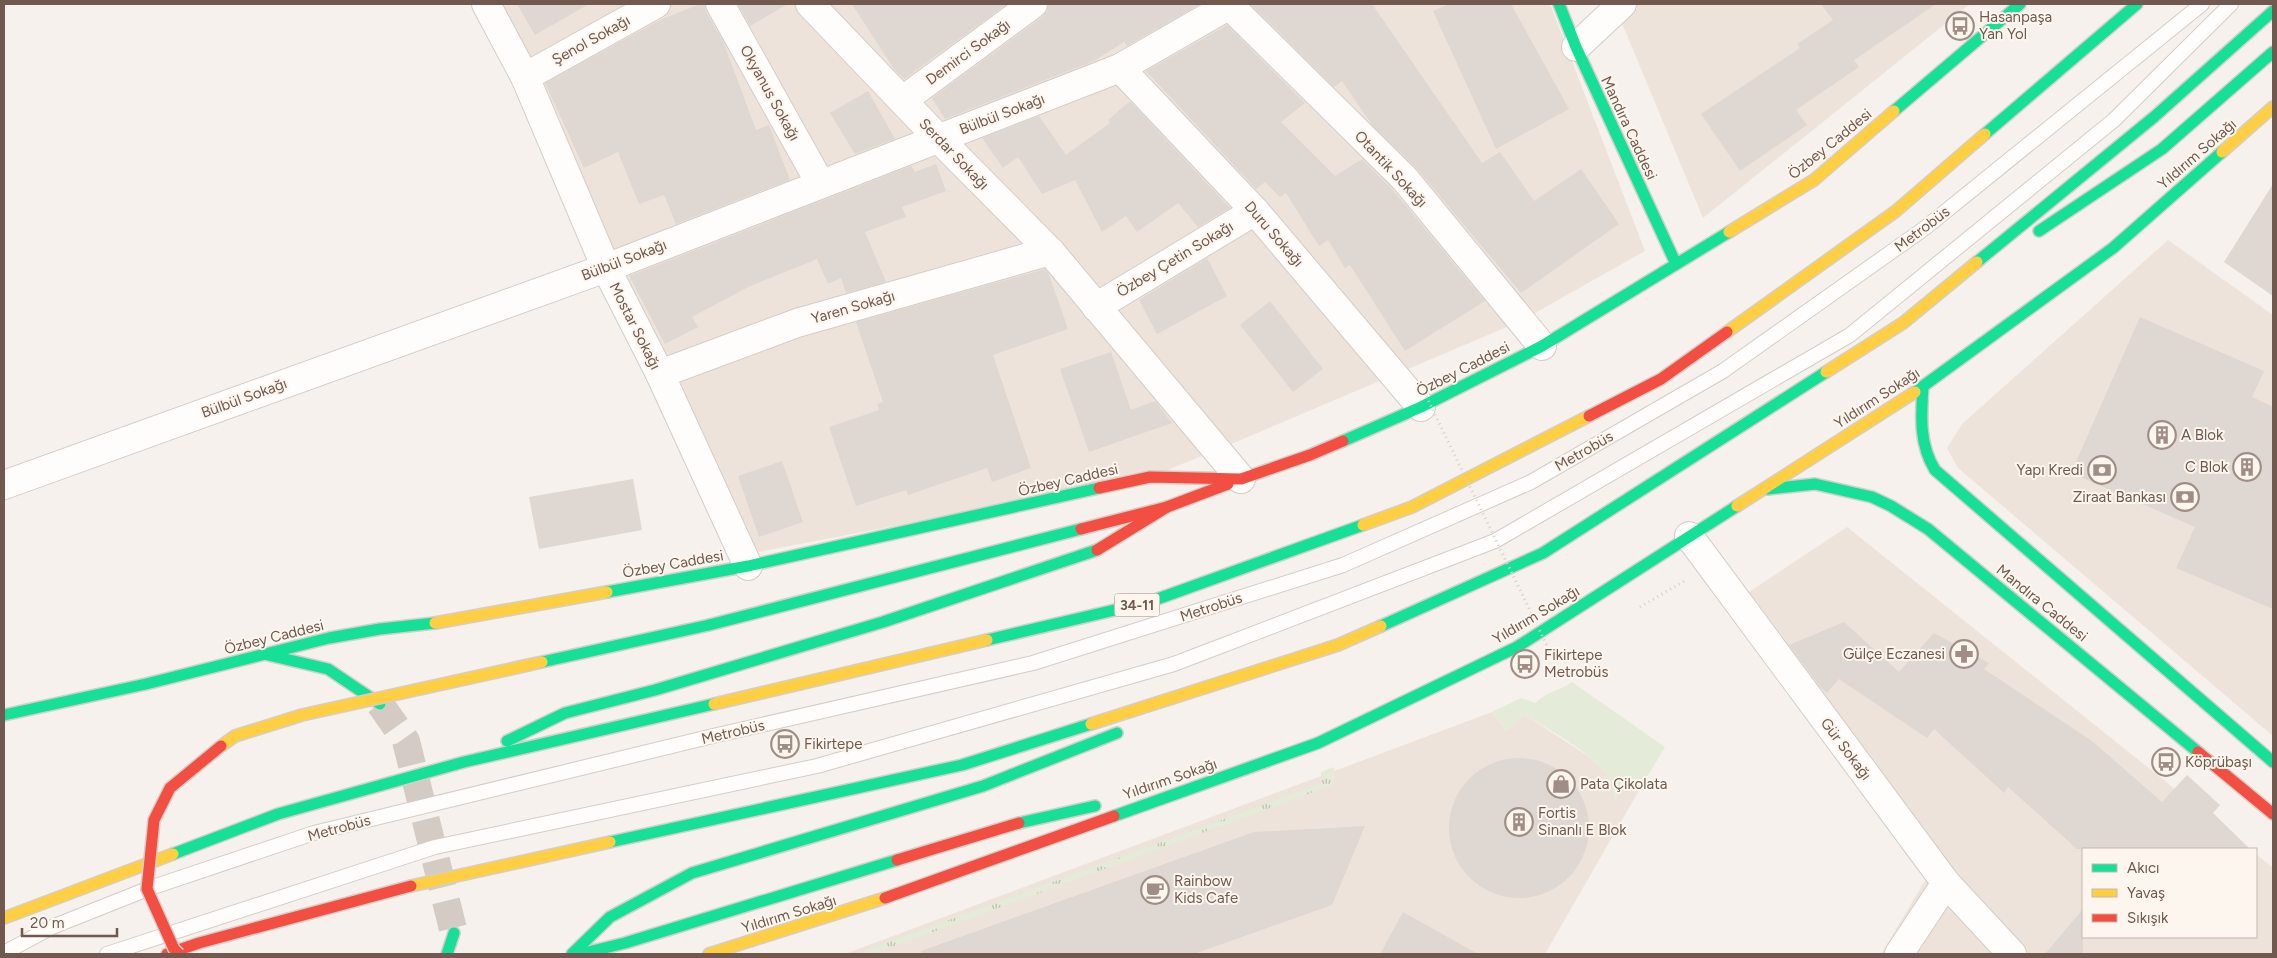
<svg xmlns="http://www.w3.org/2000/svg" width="2277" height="958" font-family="Figtree,sans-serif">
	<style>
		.residential { fill: #eee3db }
		.grass { fill: url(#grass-tufts) }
		.green { fill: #e4ebd8 }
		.building { fill: #dfd7d2 }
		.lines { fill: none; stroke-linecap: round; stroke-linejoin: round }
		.secondary-tunnel { stroke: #d5cbc5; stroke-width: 28; stroke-dasharray: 28 14; stroke-linecap: butt }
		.lane-casing { stroke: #d3cdc7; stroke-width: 16 }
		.street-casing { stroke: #d3cdc7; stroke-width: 30 }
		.fast-casing { stroke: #d5cec8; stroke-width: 14 }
		.slow-casing { stroke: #d5cec8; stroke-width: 14 }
		.jam-casing { stroke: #d5cec8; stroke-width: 14 }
		.path { stroke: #d6d0cc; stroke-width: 3; stroke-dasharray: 1 4; stroke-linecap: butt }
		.lane { stroke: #fefdfc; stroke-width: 14 }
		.street { stroke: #fefdfc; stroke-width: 28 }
		.fast { stroke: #16e098; stroke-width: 11 }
		.slow { stroke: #ffcf43; stroke-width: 11 }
		.jam { stroke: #f24e42; stroke-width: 11 }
		.fast-bridge-casing { stroke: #d5cec8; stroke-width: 14; stroke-linecap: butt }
		.slow-bridge-casing { stroke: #d5cec8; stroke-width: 14; stroke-linecap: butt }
		.jam-bridge-casing { stroke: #d5cec8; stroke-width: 14; stroke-linecap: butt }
		.path-bridge { stroke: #d6d0cc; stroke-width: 3; stroke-dasharray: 1 4; stroke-linecap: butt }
		.fast-bridge { stroke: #16e098; stroke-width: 11 }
		.slow-bridge { stroke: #ffcf43; stroke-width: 11 }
		.jam-bridge { stroke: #f24e42; stroke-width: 11 }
		.labels { text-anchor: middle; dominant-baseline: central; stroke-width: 4; stroke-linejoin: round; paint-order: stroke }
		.shield { fill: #fdf6ee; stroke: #9b887f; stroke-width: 1 }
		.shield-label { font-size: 14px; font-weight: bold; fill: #71594f }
		.poi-label { font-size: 15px; fill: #71594f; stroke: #fdf6ee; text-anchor: start }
		.street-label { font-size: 15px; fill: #71594f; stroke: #fdf6ee }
	</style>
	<defs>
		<pattern id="grass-tufts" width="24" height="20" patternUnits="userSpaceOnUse" patternTransform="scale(1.25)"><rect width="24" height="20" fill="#e4ebd8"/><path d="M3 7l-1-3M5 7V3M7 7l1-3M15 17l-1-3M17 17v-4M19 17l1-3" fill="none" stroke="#bdc1b2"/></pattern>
	</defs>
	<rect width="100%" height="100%" fill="#f6f1ec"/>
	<!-- residential -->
	<g class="residential">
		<path d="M486,4H1550L1645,251L1521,321L1217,450L1150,477L753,553Z"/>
		<path d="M1614,4H1970L1703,218Z"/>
		<path d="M2168,240L2273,315V736L1958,468L1947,448L1962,424Z"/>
		<path d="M1847,527L2250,849H2083V937H2256V854L2273,868V954H1881L1941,854L1725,608Z"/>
		<path d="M1492,712L1506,730L1525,715L1588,756L1605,771L1613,784L1615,800L1628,779L1641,787L1545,954H845Z"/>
	</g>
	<!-- grass -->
	<path class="grass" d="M1334,767L1335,784L873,954H857L1322,783L1321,772Z"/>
	<!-- green -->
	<path class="green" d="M1572,682L1665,747L1641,787L1628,780L1615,801C1614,795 1614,788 1611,782C1597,754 1552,732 1525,715L1507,731L1492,712L1521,698L1536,703C1546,691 1560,691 1572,682Z"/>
	<!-- building -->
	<g class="building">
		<path d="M517,4H589L535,35Z"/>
		<path d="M700,4H704L706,12L723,41L756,130L769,125L790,180L676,224L664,195L639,204L618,152L584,168L545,83L660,20Z"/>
		<path d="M738,4H788L750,26Z"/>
		<path d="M852,4H1007L904,79L894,69Z"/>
		<path d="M1048,4H1200L1127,46L1124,42L1094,61L945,119L932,98L1042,17L1047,11Z"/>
		<path d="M1250,4H1372L1482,163L1500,152L1534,201L1581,169L1619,224L1521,293L1417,169L1372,125L1342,81L1334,87Z"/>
		<path d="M1449,4H1511L1569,109L1496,149L1433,11Z"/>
		<path d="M1821,4H1936L1854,60L1859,67L1796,110L1807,125L1740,171L1701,114L1800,48L1797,44L1833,20Z"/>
		<path d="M1227,25L1305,103L1281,122L1335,176L1362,159L1393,190L1485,301L1405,351L1350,265L1345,268L1328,240L1319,246L1286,193L1280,197L1265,182L1256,189L1146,71Z"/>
		<path d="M868,91L895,139L855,154L830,113Z"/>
		<path d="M1130,101L1230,208L1198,227L1178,203L1137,232L1126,216L1102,232L1075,180L1042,194L1018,157L1003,168L982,138L1039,116L1066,155L1110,123L1108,120Z"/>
		<path d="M936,164L946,191L902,207L906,217L865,232L886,282L846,293L841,278L828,284L817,259L748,287L692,317L698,327L665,344L629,276L911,166L915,172Z"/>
		<path d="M2273,184V296L2224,262Z"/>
		<path d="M1207,258L1227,296L1157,334L1139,300Z"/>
		<path d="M1045,269L1049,275L1068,329L993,355L1031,468L992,482L987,468L908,495L906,490L856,506L829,427L879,410L877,404L883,402L856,322Z"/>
		<path d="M1270,301L1323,369L1293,392L1240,325Z"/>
		<path d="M2140,317L2264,371L2252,397L2273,407V609L2176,568L2195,527L2071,473Z"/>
		<path d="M1111,352L1131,410L1155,401L1172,423L1089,452L1060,369Z"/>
		<path d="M782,461L803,522L759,537L738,476Z"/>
		<path d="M633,479L642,530L539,549L529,497Z"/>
		<path d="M1844,622L1899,672L1934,633L1989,663L1984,669L2092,741L2162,802L2187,775L2220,805L2213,813L2250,849H2077L2008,787L2004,793L1934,729L1927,738L1839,679L1827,693L1821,688L1789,645Z"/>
		<circle cx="1519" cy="828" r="70"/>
		<path d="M1365,826L1332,905L1194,954H922L921,951L1254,832Z"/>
		<path d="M2083,909V954H2045Z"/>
		<path d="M1403,912L1478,954H1380Z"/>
	</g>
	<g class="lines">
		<!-- secondary-tunnel -->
		<path class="secondary-tunnel" d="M380,704L406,741L454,933"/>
		<defs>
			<g id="lane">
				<path d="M4,953L52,927L150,888L314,833L713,736L1033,663L1343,565L1531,482L1723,371L1925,228L2202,4"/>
				<path d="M107,954L435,847L817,766L1174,664L1495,541L1850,335L2114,120L2231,4"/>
			</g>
			<g id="street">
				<path d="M486,4L525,77L606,268L660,374L748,566"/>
				<path d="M720,4L820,183"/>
				<path d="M810,4L939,139L1050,251L1241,479"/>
				<path d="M1228,4L1405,179L1542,346"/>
				<path d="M1576,47L1622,4"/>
				<path d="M1120,68L1255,211L1421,407"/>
				<path d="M525,77L656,4"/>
				<path d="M903,100L1033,4"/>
				<path d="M1096,307L1255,211"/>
				<path d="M660,374L797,323L1050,251"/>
				<path d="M4,485L606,268L1120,68L1231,4"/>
				<path d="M1689,536L1946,883L2012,954"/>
				<path d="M1899,954L1946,883"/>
			</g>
			<g id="fast">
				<path d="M1559,4L1576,47L1676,264"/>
				<path d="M1894,111L2020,4"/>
				<path d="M1985,134L2137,4"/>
				<path d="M2039,231L2162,149L2273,52"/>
				<path d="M1977,262L2154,117L2273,11"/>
				<path d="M1923,387C1921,416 1919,444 1935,470L2273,762"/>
				<path d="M1915,392L2113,248L2222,152"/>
				<path d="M1343,441L1421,407L1542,346L1729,232"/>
				<path d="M1768,489L1815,484L1872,497L1891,506L1928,529L2198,752"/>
				<path d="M607,592L748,566L1099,488"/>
				<path d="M709,625L1081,529"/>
				<path d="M1381,626L1543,553L1826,372"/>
				<path d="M987,640L1149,602L1363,525"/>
				<path d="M268,655L328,669L380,704"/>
				<path d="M4,715L146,684L329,638L380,629L435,623"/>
				<path d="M507,741L565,713L655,690L883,622L1097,550"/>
				<path d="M1114,816L1318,743L1517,647L1737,506"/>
				<path d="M1019,823L1095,806"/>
				<path d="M610,842L962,765L1091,724"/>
				<path d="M173,854L278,814L464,762L714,704"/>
				<path d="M447,954L454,933"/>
				<path d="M572,954L610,917L692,873L983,786L1117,733"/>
				<path d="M580,954L625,943L897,860"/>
			</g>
			<g id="slow">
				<path d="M2222,152L2273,107"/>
				<path d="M1729,232L1814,180L1894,111"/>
				<path d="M1727,332L1896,211L1985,134"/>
				<path d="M1826,372L1903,323L1977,262"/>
				<path d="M1737,506L1915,392"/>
				<path d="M1363,525L1412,507L1589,416"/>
				<path d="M435,623L607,592"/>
				<path d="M714,704L987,640"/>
				<path d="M1091,724L1338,645L1381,626"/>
				<path d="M411,886L610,842"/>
				<path d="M4,918L173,854"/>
				<path d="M709,954L885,898"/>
			</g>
			<g id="jam">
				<path d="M1589,416L1661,379L1727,332"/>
				<path d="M1099,488L1150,477L1241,479L1310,455L1343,441"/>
				<path d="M1081,529L1167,507L1228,484"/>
				<path d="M1097,550L1167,507"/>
				<path d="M2198,752L2273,814"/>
				<path d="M897,860L1019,823"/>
				<path d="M885,898L1114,816"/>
				<path d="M167,954L199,943L411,886"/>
			</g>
		</defs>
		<!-- lane casing -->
		<use href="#lane" class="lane-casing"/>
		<!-- street casing -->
		<use href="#street" class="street-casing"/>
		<!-- fast casing -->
		<use href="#fast" class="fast-casing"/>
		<!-- slow casing -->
		<use href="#slow" class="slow-casing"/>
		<!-- jam casing -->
		<use href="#jam" class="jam-casing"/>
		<!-- path -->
		<path class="path" d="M1640,607L1686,580"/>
		<!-- lane -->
		<use href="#lane" class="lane"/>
		<!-- street -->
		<use href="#street" class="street"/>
		<!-- fast -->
		<use href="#fast" class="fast"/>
		<!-- slow -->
		<use href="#slow" class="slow"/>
		<!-- jam -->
		<use href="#jam" class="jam"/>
		<defs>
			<path id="fast-bridge" d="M542,662L709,625"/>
			<path id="slow-bridge" d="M221,746L235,736L302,715L542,662"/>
			<path id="jam-bridge" d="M179,954L174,949L147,889L154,820L170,788L221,746"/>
		</defs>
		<!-- fast-bridge casing -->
		<use href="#fast-bridge" class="fast-bridge-casing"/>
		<!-- slow-bridge casing -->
		<use href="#slow-bridge" class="slow-bridge-casing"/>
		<!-- jam-bridge casing -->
		<use href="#jam-bridge" class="jam-bridge-casing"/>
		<!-- path-bridge -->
		<path class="path-bridge" d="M1424,392L1552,656"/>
		<!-- fast-bridge -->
		<use href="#fast-bridge" class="fast-bridge"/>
		<!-- slow-bridge -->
		<use href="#slow-bridge" class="slow-bridge"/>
		<!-- jam-bridge -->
		<use href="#jam-bridge" class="jam-bridge"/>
	</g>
	<!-- icons -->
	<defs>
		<symbol id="bus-ring" viewBox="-11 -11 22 22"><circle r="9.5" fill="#fdf6ee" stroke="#a08e86" stroke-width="1.5"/><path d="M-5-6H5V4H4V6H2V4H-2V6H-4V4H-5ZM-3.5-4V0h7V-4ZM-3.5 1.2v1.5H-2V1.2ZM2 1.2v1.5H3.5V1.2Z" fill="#a08e86"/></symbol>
		<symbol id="building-ring" viewBox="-11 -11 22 22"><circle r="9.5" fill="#fdf6ee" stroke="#a08e86" stroke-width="1.5"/><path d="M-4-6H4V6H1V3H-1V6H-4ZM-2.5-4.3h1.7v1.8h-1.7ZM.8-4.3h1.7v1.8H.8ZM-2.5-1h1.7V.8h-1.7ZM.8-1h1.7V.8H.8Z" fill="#a08e86"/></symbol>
		<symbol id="bank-ring" viewBox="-11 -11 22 22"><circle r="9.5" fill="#fdf6ee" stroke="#a08e86" stroke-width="1.5"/><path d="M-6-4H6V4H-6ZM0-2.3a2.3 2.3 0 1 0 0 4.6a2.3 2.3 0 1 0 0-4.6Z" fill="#a08e86"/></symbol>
		<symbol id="pharmacy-ring" viewBox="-11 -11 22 22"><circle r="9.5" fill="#fdf6ee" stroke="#a08e86" stroke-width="1.5"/><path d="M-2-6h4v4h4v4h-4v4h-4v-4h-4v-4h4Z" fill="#a08e86"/></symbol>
		<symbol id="shop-ring" viewBox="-11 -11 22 22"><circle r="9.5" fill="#fdf6ee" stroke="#a08e86" stroke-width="1.5"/><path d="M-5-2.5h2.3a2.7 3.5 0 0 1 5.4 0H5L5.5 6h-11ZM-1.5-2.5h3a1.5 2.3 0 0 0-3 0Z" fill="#a08e86"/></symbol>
		<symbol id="cafe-ring" viewBox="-11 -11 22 22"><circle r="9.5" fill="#fdf6ee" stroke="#a08e86" stroke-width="1.5"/><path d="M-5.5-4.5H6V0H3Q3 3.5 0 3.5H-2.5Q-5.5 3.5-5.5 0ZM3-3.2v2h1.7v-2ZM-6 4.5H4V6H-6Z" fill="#a08e86"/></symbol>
	</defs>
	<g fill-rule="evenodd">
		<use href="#bus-ring" x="1944" y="10" width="32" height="32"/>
		<use href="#building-ring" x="2146" y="419" width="32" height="32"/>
		<use href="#building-ring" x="2231" y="451" width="32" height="32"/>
		<use href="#bank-ring" x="2086" y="454" width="32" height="32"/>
		<use href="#bank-ring" x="2169" y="481" width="32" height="32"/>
		<use href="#pharmacy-ring" x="1948" y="638" width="32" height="32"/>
		<use href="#bus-ring" x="1509" y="648" width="32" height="32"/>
		<use href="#bus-ring" x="769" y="728" width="32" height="32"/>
		<use href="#bus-ring" x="2150" y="746" width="32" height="32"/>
		<use href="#shop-ring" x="1545" y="768" width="32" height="32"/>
		<use href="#building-ring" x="1503" y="806" width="32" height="32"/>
		<use href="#cafe-ring" x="1139" y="874" width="32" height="32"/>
	</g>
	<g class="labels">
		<!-- shield labels -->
		<rect class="shield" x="1114.5" y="593.5" width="45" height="23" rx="4"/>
		<g class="shield-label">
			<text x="1137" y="605">34-11</text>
		</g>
		<!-- poi labels -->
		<g class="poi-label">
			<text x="1979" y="17">Hasanpaşa<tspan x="1979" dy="17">Yan Yol</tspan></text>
			<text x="2181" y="435">A Blok</text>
			<text x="2228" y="467" text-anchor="end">C Blok</text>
			<text x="2083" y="470" text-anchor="end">Yapı Kredi</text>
			<text x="2166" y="497" text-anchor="end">Ziraat Bankası</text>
			<text x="1945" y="654" text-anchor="end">Gülçe Eczanesi</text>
			<text x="1544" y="655">Fikirtepe<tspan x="1544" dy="17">Metrobüs</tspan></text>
			<text x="804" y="744">Fikirtepe</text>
			<text x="2185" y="762">Köprübaşı</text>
			<text x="1580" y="784">Pata Çikolata</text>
			<text x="1538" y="813">Fortis<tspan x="1538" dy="17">Sinanlı E Blok</tspan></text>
			<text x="1174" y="881">Rainbow<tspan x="1174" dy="17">Kids Cafe</tspan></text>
		</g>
		<!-- street labels -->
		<g class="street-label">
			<text transform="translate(591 40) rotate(-29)">Şenol Sokağı</text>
			<text transform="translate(968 52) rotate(-36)">Demirci Sokağı</text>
			<text transform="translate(770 93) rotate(61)">Okyanus Sokağı</text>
			<text transform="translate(1002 114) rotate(-21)">Bülbül Sokağı</text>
			<text transform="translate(1629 128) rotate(65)">Mandıra Caddesi</text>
			<text transform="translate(1830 144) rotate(-39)">Özbey Caddesi</text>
			<text transform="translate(954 154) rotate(46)">Serdar Sokağı</text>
			<text transform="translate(2197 154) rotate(-41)">Yıldırım Sokağı</text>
			<text transform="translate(1391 169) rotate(47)">Otantik Sokağı</text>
			<text transform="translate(1922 229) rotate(-37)">Metrobüs</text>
			<text transform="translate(1274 234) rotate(49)">Duru Sokağı</text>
			<text transform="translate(1175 259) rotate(-31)">Özbey Çetin Sokağı</text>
			<text transform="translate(624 260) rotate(-21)">Bülbül Sokağı</text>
			<text transform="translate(853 307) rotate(-16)">Yaren Sokağı</text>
			<text transform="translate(635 326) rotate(63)">Mostar Sokağı</text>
			<text transform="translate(1463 369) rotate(-27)">Özbey Caddesi</text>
			<text transform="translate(244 398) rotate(-20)">Bülbül Sokağı</text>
			<text transform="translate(1877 398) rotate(-33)">Yıldırım Sokağı</text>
			<text transform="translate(1584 451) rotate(-30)">Metrobüs</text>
			<text transform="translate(1068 480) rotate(-13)">Özbey Caddesi</text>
			<text transform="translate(673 564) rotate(-10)">Özbey Caddesi</text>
			<text transform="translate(2042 603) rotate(39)">Mandıra Caddesi</text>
			<text transform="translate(1211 607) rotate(-18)">Metrobüs</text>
			<text transform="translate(1536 615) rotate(-31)">Yıldırım Sokağı</text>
			<text transform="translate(274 637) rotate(-14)">Özbey Caddesi</text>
			<text transform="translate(733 732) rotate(-13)">Metrobüs</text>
			<text transform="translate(1846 749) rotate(53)">Gür Sokağı</text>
			<text transform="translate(1170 779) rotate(-19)">Yıldırım Sokağı</text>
			<text transform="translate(339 828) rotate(-15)">Metrobüs</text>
			<text transform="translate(789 914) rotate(-17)">Yıldırım Sokağı</text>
		</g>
	</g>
	<!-- border -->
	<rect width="2277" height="958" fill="none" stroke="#71594f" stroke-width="10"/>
	<!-- legend -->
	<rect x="2082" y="848" width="175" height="90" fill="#fdf6ee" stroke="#c5b7ae"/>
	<rect x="2092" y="864" width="25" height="8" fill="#16e098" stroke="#c5b7ae"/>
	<text x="2127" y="873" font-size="15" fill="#71594f">Akıcı</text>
	<rect x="2092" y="889" width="25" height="8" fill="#ffcf43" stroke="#c5b7ae"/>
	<text x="2127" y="898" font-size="15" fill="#71594f">Yavaş</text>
	<rect x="2092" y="914" width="25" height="8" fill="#f24e42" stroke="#c5b7ae"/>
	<text x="2127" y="923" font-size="15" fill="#71594f">Sıkışık</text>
	<!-- scale -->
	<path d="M22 928v8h95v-8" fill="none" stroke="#71594f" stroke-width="2.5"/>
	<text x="30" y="928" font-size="15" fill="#71594f" stroke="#fdf6ee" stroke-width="4" paint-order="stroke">20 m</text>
</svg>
